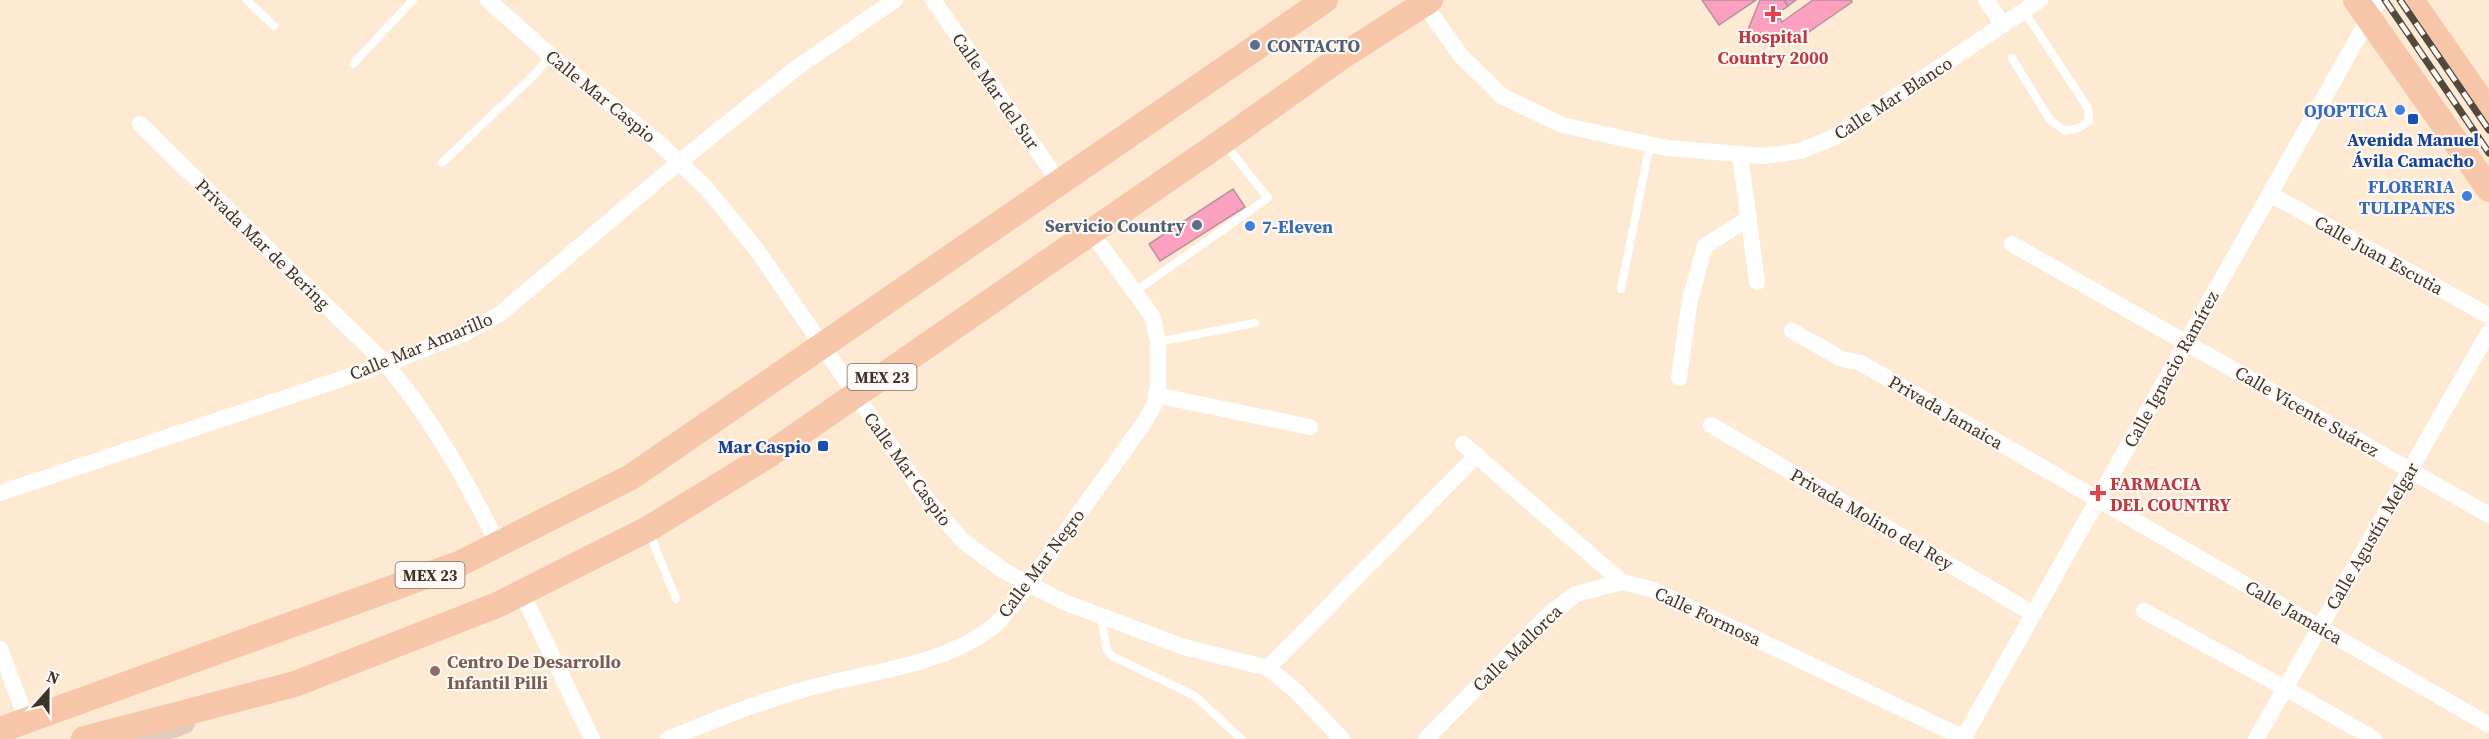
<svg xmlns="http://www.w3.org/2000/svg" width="2489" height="739" font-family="'Source Serif 4',serif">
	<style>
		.building { fill: #fca0bf; stroke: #b5919c; stroke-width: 1.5 }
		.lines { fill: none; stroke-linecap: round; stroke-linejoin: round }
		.service { stroke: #fff; stroke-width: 8 }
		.minor { stroke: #fff; stroke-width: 16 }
		.secondary { stroke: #e2cabd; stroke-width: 22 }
		.primary { stroke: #f7c6a8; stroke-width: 26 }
		.rail-casing { stroke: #52483b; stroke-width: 7 }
		.rail { stroke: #fef9f4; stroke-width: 4.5; stroke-dasharray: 14; stroke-linecap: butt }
		.health-dot { fill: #e0444e; stroke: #fef9f4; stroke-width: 2 }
		.service-dot { fill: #5c6f8a; stroke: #fef9f4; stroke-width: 2 }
		.shop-dot { fill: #3f7fe0; stroke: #fef9f4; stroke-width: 2 }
		.transit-dot { fill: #1a4fb4; stroke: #fef9f4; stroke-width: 2 }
		.education-dot { fill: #8d6e63; stroke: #fef9f4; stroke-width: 2 }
		.labels { text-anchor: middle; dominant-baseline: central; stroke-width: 4.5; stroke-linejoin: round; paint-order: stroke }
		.shield { fill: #fef9f4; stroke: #776f66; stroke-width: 1.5 }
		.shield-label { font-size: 16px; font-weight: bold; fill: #3d3429 }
		.health-label { font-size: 18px; font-weight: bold; fill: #be3a42; stroke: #fef9f4 }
		.service-label { font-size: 18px; font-weight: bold; fill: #4e5e75; stroke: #fef9f4; text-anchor: start }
		.street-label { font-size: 18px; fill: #3d3429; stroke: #fef9f4 }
		.shop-label { font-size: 18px; font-weight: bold; fill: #366cbe; stroke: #fef9f4; text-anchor: end }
		.transit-label { font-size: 18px; font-weight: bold; fill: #164399; stroke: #fef9f4 }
		.education-label { font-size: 18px; font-weight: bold; fill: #785e54; stroke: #fef9f4; text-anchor: start }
	</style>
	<rect width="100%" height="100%" fill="#fee9d3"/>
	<!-- building -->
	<g class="building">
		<path d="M1702,0H1756L1719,25Z"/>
		<path d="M1760,0H1784L1788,6L1771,18L1774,22L1780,18L1782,22L1813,0H1851L1852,2L1800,38L1747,32Z"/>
		<path d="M1784,0H1796L1788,6Z"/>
		<path d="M1233,189L1245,207L1160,261L1149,244Z"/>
	</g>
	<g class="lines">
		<!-- service -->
		<g class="service">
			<path d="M247,0L274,26"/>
			<path d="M2012,58L2050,120L2065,131L2079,128L2089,121L2088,108L2024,11"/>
			<path d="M353,64L413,0"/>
			<path d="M442,163L535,74L551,56"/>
			<path d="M1621,289L1650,144"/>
			<path d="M1136,291L1268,198L1225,144"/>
			<path d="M1158,342L1255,323"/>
			<path d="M649,532L676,599"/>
			<path d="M1101,617L1107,650L1112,656L1195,696L1241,739"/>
		</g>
		<!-- minor -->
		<g class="minor">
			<path d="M488,0L551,56L659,143L707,189L757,250L929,502L962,540L1004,571L1064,602L1184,647L1268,668L1295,690L1342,739"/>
			<path d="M933,0L1059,182"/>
			<path d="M1986,0L2003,25"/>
			<path d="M1424,4L1461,56L1502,96L1562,125L1667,148L1764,156L1800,151L1835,137L2040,0"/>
			<path d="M140,124L386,364C432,419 466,480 498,544"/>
			<path d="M1740,154L1757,282"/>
			<path d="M2270,194L2489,316"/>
			<path d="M2012,244L2489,515"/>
			<path d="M1792,331L1842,359L1861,363L2489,725"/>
			<path d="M1679,378L1690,299L1705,246L1749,218"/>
			<path d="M1156,395L1310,427"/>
			<path d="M1711,425L2034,614"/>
			<path d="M1463,444L1622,582L1651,589L1966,739"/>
			<path d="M0,493L386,364L465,333L500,314L679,162L795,69L895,0"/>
			<path d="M522,593L592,739"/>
			<path d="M2144,611L2285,688L2374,739"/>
			<path d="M0,649L27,721"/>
			<path d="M1268,668L1477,455"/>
			<path d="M668,739C714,720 758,702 806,689C868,671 943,667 995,625C1003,618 1009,608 1016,601L1144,423L1155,403L1158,385V342L1152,316L1091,232"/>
			<path d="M1426,739L1549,614L1576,594L1622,582"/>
			<path d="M1963,739L2379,0"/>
			<path d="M2256,739L2489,332"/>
		</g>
		<!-- secondary -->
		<path class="secondary" d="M140,739L184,723"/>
		<!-- primary -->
		<g class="primary">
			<path d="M2356,0L2489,189"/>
			<path d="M2411,0L2489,112"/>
			<path d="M0,730L459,564L631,477L1325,0"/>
			<path d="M84,739L295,684L497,605L648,529L767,456L1223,141L1344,55L1430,0"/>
		</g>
		<defs>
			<g id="rail">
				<path d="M2385,0L2489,153"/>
				<path d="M2400,0L2489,130"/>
			</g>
		</defs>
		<!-- rail casing -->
		<use href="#rail" class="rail-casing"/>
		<!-- rail -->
		<use href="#rail" class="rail"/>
	</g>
	<!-- markers -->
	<g class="health-dot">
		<path d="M1770 5h6v6h6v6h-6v6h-6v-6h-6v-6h6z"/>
		<path d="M2095 484h6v6h6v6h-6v6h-6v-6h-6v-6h6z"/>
	</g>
	<g class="service-dot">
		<circle cx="1255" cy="45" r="6"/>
		<circle cx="1197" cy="225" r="6"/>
	</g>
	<g class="shop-dot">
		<circle cx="2400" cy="110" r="6"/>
		<circle cx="2467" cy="196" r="6"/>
		<circle cx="1250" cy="226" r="6"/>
	</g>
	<g class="transit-dot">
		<rect x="2407" y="113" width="12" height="12" rx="3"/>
		<rect x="817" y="440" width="12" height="12" rx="3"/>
	</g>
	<circle class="education-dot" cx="435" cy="671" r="6"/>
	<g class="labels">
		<!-- shield labels -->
		<g class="shield">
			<rect x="847.5" y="364" width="69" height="26" rx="4.5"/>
			<rect x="395.5" y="562" width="69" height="26" rx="4.5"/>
		</g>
		<g class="shield-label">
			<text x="882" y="377">MEX 23</text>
			<text x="430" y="575">MEX 23</text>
		</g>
		<!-- health labels -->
		<g class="health-label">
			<text x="1773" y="36">Hospital<tspan x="1773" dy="21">Country 2000</tspan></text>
			<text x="2110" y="483" text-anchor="start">FARMACIA<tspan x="2110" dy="21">DEL COUNTRY</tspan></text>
		</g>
		<!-- service labels -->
		<g class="service-label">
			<text x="1267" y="45">CONTACTO</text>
			<text x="1185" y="225" text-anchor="end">Servicio Country</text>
		</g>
		<!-- street labels -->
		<g class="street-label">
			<text transform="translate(996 91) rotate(55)">Calle Mar del Sur</text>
			<text transform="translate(601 96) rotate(39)">Calle Mar Caspio</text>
			<text transform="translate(1893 98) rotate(-33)">Calle Mar Blanco</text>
			<text transform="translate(263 244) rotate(44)">Privada Mar de Bering</text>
			<text transform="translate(2379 255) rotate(29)">Calle Juan Escutia</text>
			<text transform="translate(421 346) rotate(-22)">Calle Mar Amarillo</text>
			<text transform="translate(2171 369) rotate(-61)">Calle Ignacio Ramírez</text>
			<text transform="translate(2307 411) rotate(30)">Calle Vicente Suárez</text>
			<text transform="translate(1946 412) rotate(30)">Privada Jamaica</text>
			<text transform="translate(908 469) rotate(54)">Calle Mar Caspio</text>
			<text transform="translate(1872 519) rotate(30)">Privada Molino del Rey</text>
			<text transform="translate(2372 536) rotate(-60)">Calle Agustín Melgar</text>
			<text transform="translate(1041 563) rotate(-53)">Calle Mar Negro</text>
			<text transform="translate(2294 612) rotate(30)">Calle Jamaica</text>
			<text transform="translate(1708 616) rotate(25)">Calle Formosa</text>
			<text transform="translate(1517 648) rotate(-44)">Calle Mallorca</text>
		</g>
		<!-- shop labels -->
		<g class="shop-label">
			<text x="2388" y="110">OJOPTICA</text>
			<text x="2455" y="186">FLORERIA<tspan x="2455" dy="21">TULIPANES</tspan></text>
			<text x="1262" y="226" text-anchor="start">7-Eleven</text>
		</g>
		<!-- transit labels -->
		<g class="transit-label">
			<text x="2413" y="139">Avenida Manuel<tspan x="2413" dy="21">Ávila Camacho</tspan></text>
			<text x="811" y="446" text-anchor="end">Mar Caspio</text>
		</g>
		<!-- education labels -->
		<g class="education-label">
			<text x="447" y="661">Centro De Desarrollo<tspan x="447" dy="21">Infantil Pilli</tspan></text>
		</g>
	</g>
	<!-- north arrow -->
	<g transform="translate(48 691) rotate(21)" stroke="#fef9f4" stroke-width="4.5" paint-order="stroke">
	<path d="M0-4.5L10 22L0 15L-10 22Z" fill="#3d3429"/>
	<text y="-9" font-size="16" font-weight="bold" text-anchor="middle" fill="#3d3429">N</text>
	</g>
</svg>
